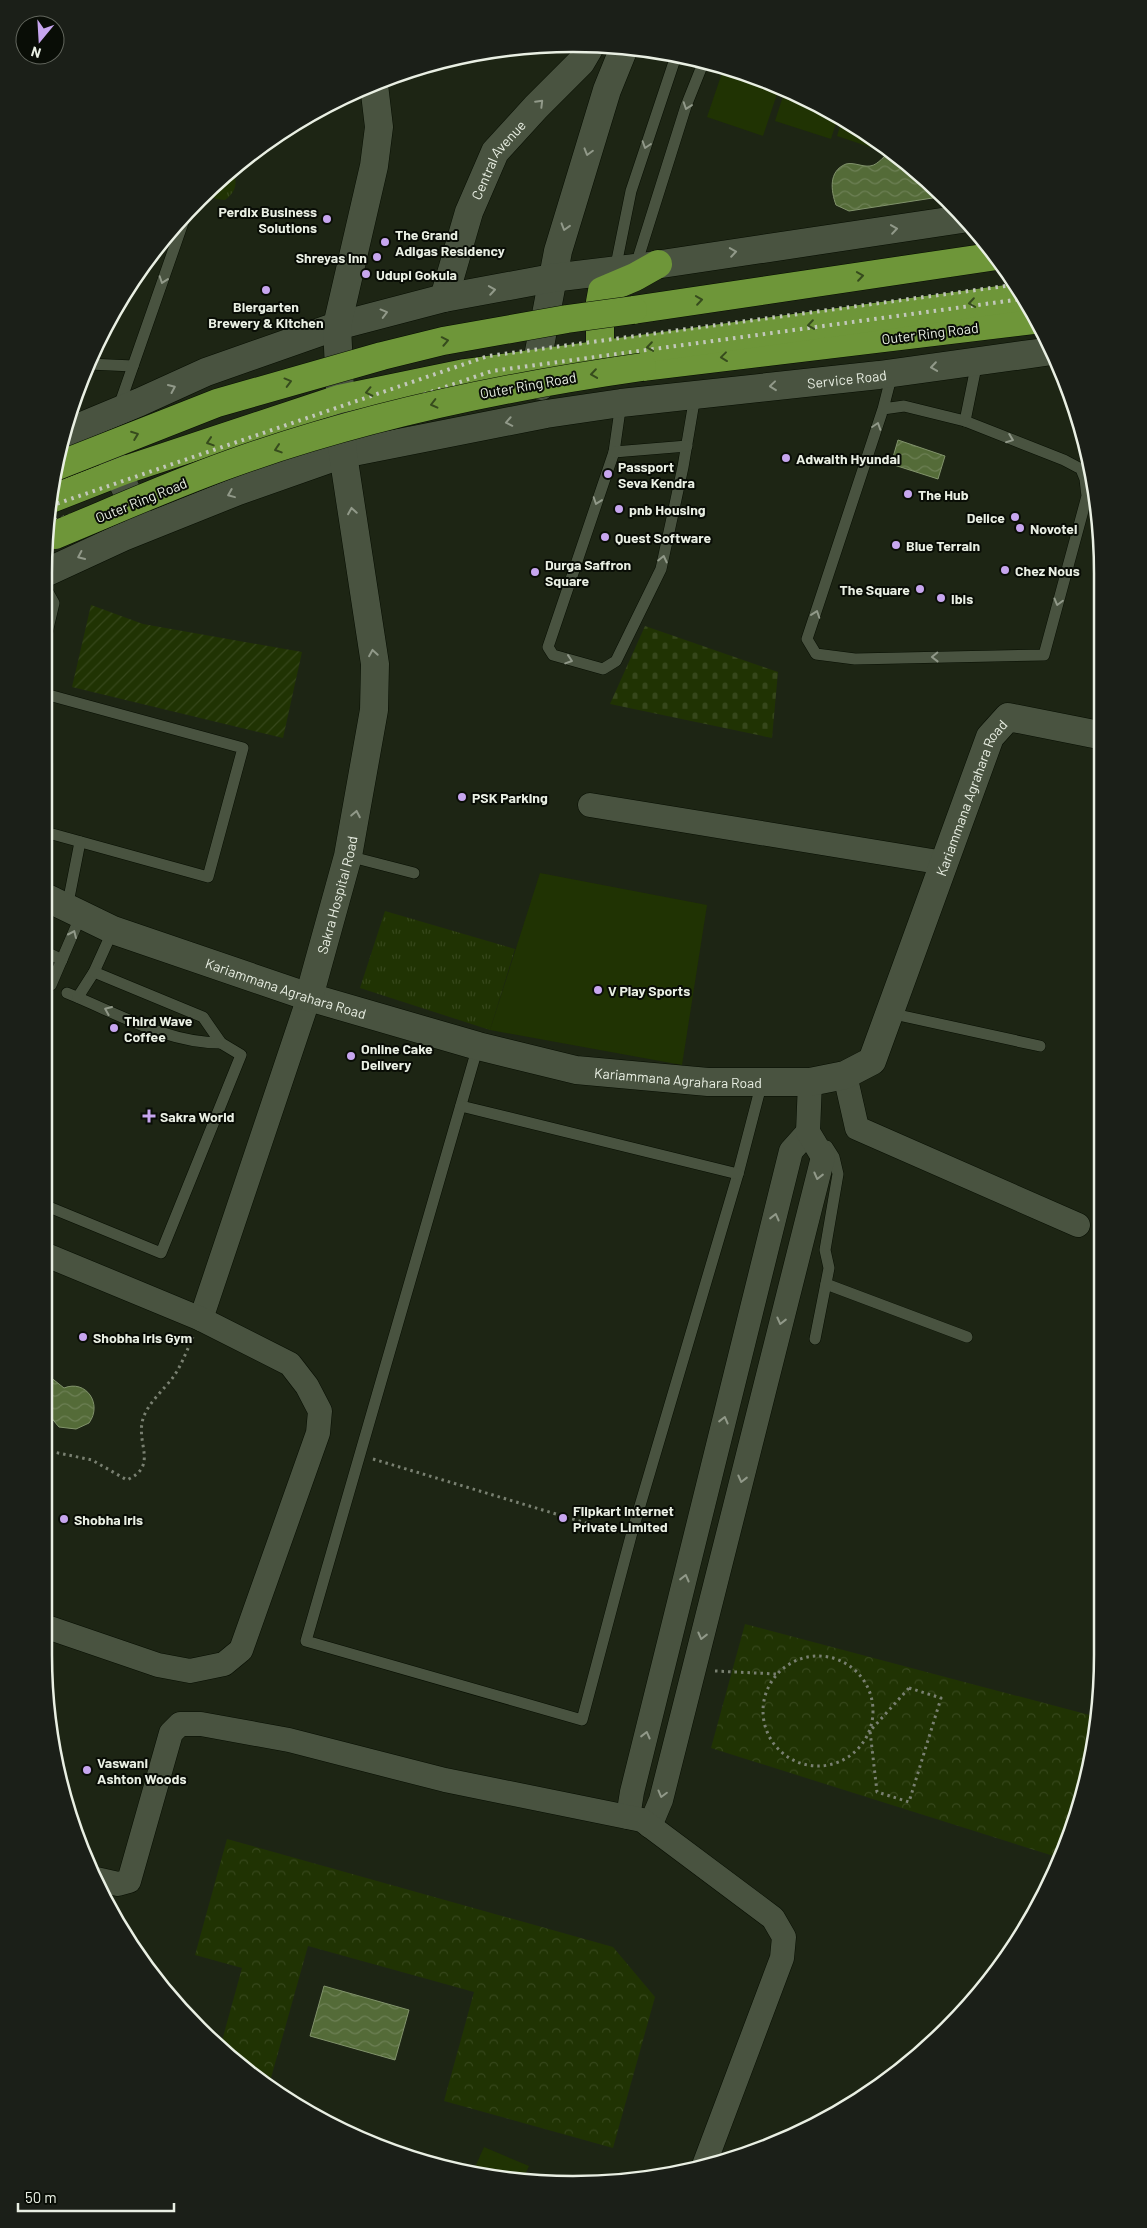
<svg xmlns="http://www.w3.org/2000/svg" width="1147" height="2228" font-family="Barlow,sans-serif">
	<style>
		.grass { fill: url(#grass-tufts) }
		.cemetery { fill: url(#cemetery-stones) }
		.park { fill: url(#park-crowns) }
		.garden { fill: url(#garden-furrows) }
		.pitch { fill: #203303 }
		.water { fill: url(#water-waves); stroke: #81936b }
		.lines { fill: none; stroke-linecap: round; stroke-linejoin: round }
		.lane-casing { stroke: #070e02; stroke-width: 12 }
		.street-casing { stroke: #070e02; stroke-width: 25 }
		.secondary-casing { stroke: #070e02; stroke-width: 29 }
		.highway-casing { stroke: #070e02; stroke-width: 29 }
		.path { stroke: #798071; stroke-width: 3; stroke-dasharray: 2.5 4; stroke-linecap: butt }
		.lane { stroke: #495340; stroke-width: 11 }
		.street { stroke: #495340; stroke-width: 24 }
		.secondary { stroke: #495340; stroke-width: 28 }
		.highway { stroke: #6e9639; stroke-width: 28 }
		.rail { stroke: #c2c8bb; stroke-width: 4; stroke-dasharray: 2.5 5; stroke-linecap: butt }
		.highway-bridge-casing { stroke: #070e02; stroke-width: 29; stroke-linecap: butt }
		.highway-bridge { stroke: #6e9639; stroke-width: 28 }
		.oneway { stroke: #919989 }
		.oneway2 { stroke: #364b1d }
		.poi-dot { fill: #c7a6ef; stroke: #090d06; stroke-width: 2 }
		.labels { text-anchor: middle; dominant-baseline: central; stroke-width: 4; stroke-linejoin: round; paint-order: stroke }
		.street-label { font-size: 14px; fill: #e9efe3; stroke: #090d06 }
		.poi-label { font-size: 14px; font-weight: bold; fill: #e9efe3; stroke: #090d06; text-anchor: start }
		.rim { fill: none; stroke: #e9efe3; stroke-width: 2.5 }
	</style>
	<defs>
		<pattern id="grass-tufts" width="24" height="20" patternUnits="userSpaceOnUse" patternTransform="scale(1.25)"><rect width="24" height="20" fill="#203303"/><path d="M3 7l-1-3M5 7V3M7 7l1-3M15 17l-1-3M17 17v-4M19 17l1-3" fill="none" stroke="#36471b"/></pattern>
		<pattern id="cemetery-stones" width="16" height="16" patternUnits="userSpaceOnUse" patternTransform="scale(1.25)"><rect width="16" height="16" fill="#203303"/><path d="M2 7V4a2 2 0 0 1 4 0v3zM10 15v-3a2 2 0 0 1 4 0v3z" fill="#36471b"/></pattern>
		<pattern id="park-crowns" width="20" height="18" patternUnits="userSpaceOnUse" patternTransform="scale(1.25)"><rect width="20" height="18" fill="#203303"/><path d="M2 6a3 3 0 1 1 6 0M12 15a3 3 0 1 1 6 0" fill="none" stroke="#36471b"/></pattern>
		<pattern id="garden-furrows" width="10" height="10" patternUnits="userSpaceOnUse" patternTransform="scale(1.25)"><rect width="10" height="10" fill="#203303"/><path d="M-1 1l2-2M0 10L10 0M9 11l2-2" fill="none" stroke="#36471b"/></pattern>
		<pattern id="water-waves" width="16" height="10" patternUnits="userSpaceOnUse" patternTransform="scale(1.25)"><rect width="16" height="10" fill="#546b38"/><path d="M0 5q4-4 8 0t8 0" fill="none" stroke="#6d8055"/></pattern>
	</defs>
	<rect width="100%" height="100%" fill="#1d2514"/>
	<!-- grass -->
	<g class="grass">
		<path d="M230,171L235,176C237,187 234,193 225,200L216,199L206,194Z"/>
		<path d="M385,911L515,949L490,1030L360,988Z"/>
	</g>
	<!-- cemetery -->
	<path class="cemetery" d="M645,626L778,672L772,738L610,704Z"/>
	<!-- park -->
	<g class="park">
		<path d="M745,1624L1097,1717L1085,1791L1060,1858L711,1748Z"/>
		<path d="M227,1839L613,1947L655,1997L613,2148L444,2101L474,1992L308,1946L269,2085L224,2053L220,2048L242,1968L195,1955Z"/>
	</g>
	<!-- garden -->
	<path class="garden" d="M91,605L143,624L302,652L283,738L72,687Z"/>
	<!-- pitch -->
	<g class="pitch">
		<path d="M724,67L779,88L763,136L707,117Z"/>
		<path d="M785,90L808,98L838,117L831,139L775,121Z"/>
		<path d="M842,120L884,146L882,151L837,136Z"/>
		<path d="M540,873L707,905L682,1065L490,1030Z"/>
		<path d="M484,2147L529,2166L522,2181L472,2174Z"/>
	</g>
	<!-- water -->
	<g class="water">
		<path d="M893,151L939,197L849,211L836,205C831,191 828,171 846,164C854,162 862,167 870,166C879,165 884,154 893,151Z"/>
		<path d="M898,440L945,456L938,479L891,464Z"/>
		<path d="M44,1372L64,1388C86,1379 103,1404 89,1423L76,1429L59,1427C41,1407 44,1397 44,1372Z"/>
		<path d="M324,1986L409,2010L395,2060L310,2036Z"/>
	</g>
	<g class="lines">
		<defs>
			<g id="lane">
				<path d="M635,268L686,106L704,61"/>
				<path d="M615,270L631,191L676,56"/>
				<path d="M89,364L133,366"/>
				<path d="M621,403L614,452L548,647L553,655L603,669L616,661L661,569L683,467L695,396"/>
				<path d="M118,409L185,217"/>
				<path d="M883,409L904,406L965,421L1064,460L1081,469L1085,479L1087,496L1044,655L855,659L816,654L807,639L883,409L892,374"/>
				<path d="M965,421L977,362"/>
				<path d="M614,452L687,446"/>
				<path d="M45,641L54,603L45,587"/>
				<path d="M45,832L208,877L243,748L45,694"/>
				<path d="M348,856L414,873"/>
				<path d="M67,908L80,842"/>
				<path d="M44,951L62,960"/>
				<path d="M51,985L81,915"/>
				<path d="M67,993C117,1013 166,1043 221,1043"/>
				<path d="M78,997L94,972L113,930"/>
				<path d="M889,1013L1040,1046"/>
				<path d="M478,1046L306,1641L582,1720L631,1536L738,1174L762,1082"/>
				<path d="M461,1106L738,1174"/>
				<path d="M44,1205L161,1253L241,1055L221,1043L203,1017L94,972"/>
				<path d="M826,1284L967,1337"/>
				<path d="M815,1339L829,1268L825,1250L838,1174L834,1157L827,1146"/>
			</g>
			<g id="street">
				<path d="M590,805L944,863"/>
				<path d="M845,1075L857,1128L1078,1225"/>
				<path d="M201,1319L309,997"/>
				<path d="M44,1626L158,1665L190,1671L224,1664L241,1650L318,1433L320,1411L307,1386L290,1364L201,1319L44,1254"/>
				<path d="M628,1817L632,1792L791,1151L808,1132"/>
				<path d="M650,1826L661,1800L823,1157L808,1132L810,1082"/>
				<path d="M96,1879L118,1884L129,1881L171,1733L180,1724H201L289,1740L445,1780L642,1820L773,1918L784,1937L782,1958L703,2168"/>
			</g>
			<g id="secondary">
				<path id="s1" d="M444,298L469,212L495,152L536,107L581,62L591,45"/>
				<path d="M541,386L537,362L558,251L607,90L624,48"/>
				<path d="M63,434L140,402L206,372L337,326L444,298L552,278L635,268L962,219"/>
				<path d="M108,450L142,525"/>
				<path id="s2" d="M45,573L123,537L238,491L343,454L546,414L621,403L879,375L1052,351"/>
				<path id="s3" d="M45,897L113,930L309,997L478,1046L576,1070L708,1082H810L845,1075L872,1061L990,737L1008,717L1099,735"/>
				<path id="s4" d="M309,997L348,856L374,710L375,664L343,454L337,326L374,166L379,127L374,85"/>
			</g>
			<g id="highway">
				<path d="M633,310L997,256"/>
				<path d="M600,353V302L602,291L635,277L658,264"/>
				<path d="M642,367L1033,320"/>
				<path d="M51,499L125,470L339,399L465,373L1020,297"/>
			</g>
		</defs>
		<!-- lane casing -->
		<use href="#lane" class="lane-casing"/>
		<!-- street casing -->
		<use href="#street" class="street-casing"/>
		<!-- secondary casing -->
		<use href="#secondary" class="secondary-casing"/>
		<!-- highway casing -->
		<use href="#highway" class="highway-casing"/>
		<!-- path -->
		<g class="path">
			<path d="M44,1450L92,1460L127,1480C157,1466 138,1447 142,1423C145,1405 164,1390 174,1376C182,1364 187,1350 193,1337"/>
			<path d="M373,1459L616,1532"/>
			<circle cx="818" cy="1711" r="55"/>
			<path d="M715,1671L776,1674"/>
			<path d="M909,1688L941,1698L909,1802L877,1792L870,1731Z"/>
			<path d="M781,2140L784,2133L793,2135"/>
		</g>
		<!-- lane -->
		<use href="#lane" class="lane"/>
		<!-- street -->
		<use href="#street" class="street"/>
		<!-- secondary -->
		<use href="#secondary" class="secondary"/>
		<!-- highway -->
		<use href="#highway" class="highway"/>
		<!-- rail -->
		<g class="rail">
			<path d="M50,506L488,356L1013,285"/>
			<path d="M48,523L492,371L1022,299"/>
		</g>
		<defs>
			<g id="highway-bridge">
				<path d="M57,466L217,403L382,356L443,341L567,319L633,310"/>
				<path d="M55,535C113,511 171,485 230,464C363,416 502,387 642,367"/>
			</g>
		</defs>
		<!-- highway-bridge casing -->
		<use href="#highway-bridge" class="highway-bridge-casing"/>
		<!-- highway-bridge -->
		<use href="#highway-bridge" class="highway-bridge"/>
	</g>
	<!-- one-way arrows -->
	<defs><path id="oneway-chevron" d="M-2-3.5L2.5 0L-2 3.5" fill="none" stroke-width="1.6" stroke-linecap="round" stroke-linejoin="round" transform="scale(1.25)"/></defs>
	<g class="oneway">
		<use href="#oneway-chevron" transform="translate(540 103) rotate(-45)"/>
		<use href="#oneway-chevron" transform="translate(687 106) rotate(109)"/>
		<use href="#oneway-chevron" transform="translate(646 145) rotate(108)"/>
		<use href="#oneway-chevron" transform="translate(588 152) rotate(106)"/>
		<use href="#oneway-chevron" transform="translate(565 227) rotate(107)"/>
		<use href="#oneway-chevron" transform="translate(894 229) rotate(-8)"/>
		<use href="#oneway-chevron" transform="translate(733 252) rotate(-9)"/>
		<use href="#oneway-chevron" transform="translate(163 280) rotate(109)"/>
		<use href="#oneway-chevron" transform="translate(492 290) rotate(-9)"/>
		<use href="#oneway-chevron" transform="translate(384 313) rotate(-15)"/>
		<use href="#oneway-chevron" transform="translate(934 367) rotate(172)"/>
		<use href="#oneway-chevron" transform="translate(773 386) rotate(174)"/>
		<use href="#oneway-chevron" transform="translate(172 388) rotate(-24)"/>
		<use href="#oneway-chevron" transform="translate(509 422) rotate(169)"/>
		<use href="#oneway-chevron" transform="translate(877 426) rotate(-72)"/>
		<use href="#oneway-chevron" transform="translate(1010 439) rotate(21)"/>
		<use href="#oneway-chevron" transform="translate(231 494) rotate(158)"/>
		<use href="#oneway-chevron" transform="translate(597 501) rotate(109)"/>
		<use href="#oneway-chevron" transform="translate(352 511) rotate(-99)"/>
		<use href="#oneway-chevron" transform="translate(81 556) rotate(155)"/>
		<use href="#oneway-chevron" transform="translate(663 559) rotate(-77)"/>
		<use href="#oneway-chevron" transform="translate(1058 602) rotate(105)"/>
		<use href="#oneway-chevron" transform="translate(816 614) rotate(-71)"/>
		<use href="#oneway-chevron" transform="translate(373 653) rotate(-99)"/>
		<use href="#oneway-chevron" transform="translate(935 657) rotate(179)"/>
		<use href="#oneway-chevron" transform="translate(569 660) rotate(18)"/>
		<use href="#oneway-chevron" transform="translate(356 814) rotate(-79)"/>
		<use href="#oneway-chevron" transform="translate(73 934) rotate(-66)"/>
		<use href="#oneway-chevron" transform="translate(108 1010) rotate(-157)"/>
		<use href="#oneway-chevron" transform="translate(818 1176) rotate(104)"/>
		<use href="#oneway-chevron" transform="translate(775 1217) rotate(-76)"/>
		<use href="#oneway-chevron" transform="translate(781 1321) rotate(104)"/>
		<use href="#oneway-chevron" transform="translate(724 1420) rotate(-76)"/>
		<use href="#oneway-chevron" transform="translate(742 1479) rotate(104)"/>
		<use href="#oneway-chevron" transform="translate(685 1578) rotate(-76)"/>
		<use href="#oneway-chevron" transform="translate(702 1636) rotate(104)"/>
		<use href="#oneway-chevron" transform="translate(646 1735) rotate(-76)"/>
		<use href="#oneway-chevron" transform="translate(662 1794) rotate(105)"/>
	</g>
	<g class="oneway2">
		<use href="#oneway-chevron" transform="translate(860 276) rotate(-8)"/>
		<use href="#oneway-chevron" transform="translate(699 300) rotate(-8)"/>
		<use href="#oneway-chevron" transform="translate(972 303) rotate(172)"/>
		<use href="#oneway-chevron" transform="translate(811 325) rotate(172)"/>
		<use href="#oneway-chevron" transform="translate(445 341) rotate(-11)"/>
		<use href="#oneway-chevron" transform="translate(650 347) rotate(172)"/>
		<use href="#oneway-chevron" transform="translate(724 357) rotate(173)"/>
		<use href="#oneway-chevron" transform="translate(594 374) rotate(172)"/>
		<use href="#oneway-chevron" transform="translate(288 382) rotate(-15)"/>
		<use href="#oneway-chevron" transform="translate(369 392) rotate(168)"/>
		<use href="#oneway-chevron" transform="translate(434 404) rotate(166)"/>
		<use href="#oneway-chevron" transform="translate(135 435) rotate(-21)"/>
		<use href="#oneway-chevron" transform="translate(210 442) rotate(162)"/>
		<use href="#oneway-chevron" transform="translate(278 449) rotate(162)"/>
	</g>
	<!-- markers -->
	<g class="poi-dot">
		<circle cx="327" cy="219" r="5"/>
		<circle cx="385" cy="242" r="5"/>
		<circle cx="377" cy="257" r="5"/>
		<circle cx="366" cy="274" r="5"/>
		<circle cx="266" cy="290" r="5"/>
		<circle cx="786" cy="458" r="5"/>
		<circle cx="608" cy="474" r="5"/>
		<circle cx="908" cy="494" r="5"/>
		<circle cx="619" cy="509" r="5"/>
		<circle cx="1015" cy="517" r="5"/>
		<circle cx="1020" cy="528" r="5"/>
		<circle cx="605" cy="537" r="5"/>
		<circle cx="896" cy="545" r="5"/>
		<circle cx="1005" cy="570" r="5"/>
		<circle cx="535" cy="572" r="5"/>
		<circle cx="920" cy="589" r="5"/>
		<circle cx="941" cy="598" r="5"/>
		<circle cx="462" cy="797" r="5"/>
		<circle cx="598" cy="990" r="5"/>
		<circle cx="114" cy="1028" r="5"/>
		<circle cx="351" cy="1056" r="5"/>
		<path d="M146.5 1108.5h5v5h5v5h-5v5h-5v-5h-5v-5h5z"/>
		<circle cx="83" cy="1337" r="5"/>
		<circle cx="563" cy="1518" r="5"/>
		<circle cx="64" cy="1519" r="5"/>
		<circle cx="87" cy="1770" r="5"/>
	</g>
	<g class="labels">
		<!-- street labels -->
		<g class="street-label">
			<text stroke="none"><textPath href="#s1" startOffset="150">Central Avenue</textPath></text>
			<text transform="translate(930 333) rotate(-7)">Outer Ring Road</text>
			<text stroke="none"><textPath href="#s2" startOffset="831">Service Road</textPath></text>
			<text transform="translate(528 385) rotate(-10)">Outer Ring Road</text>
			<text transform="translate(141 500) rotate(-22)">Outer Ring Road</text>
			<text stroke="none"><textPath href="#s3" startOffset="1142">Kariammana Agrahara Road</textPath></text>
			<text stroke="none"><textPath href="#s4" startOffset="106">Sakra Hospital Road</textPath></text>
			<text stroke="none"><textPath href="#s3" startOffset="258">Kariammana Agrahara Road</textPath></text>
			<text stroke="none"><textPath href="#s3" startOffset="662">Kariammana Agrahara Road</textPath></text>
		</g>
		<!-- poi labels -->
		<g class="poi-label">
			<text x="317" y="211" text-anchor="end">Perdix Business<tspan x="317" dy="16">Solutions</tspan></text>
			<text x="395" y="234">The Grand<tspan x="395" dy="16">Adigas Residency</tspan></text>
			<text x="367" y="257" text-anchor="end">Shreyas Inn</text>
			<text x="376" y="274">Udupi Gokula</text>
			<text x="266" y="306" text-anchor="middle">Biergarten<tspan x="266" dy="16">Brewery &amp; Kitchen</tspan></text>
			<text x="796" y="458">Adwaith Hyundai</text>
			<text x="618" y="466">Passport<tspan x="618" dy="16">Seva Kendra</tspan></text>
			<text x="918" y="494">The Hub</text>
			<text x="629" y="509">pnb Housing</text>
			<text x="1005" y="517" text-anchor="end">Delice</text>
			<text x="1030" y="528">Novotel</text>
			<text x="615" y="537">Quest Software</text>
			<text x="906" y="545">Blue Terrain</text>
			<text x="545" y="564">Durga Saffron<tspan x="545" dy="16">Square</tspan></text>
			<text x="1015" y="570">Chez Nous</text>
			<text x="910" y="589" text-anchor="end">The Square</text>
			<text x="951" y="598">Ibis</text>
			<text x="472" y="797">PSK Parking</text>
			<text x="608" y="990">V Play Sports</text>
			<text x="124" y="1020">Third Wave<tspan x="124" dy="16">Coffee</tspan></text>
			<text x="361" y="1048">Online Cake<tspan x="361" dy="16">Delivery</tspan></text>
			<text x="160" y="1116">Sakra World</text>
			<text x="93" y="1337">Shobha Iris Gym</text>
			<text x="573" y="1510">Flipkart Internet<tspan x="573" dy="16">Private Limited</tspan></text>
			<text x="74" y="1519">Shobha Iris</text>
			<text x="97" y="1762">Vaswani<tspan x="97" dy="16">Ashton Woods</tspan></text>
		</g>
	</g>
	<!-- crop -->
	<path d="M0 0H1147V2228H0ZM573 52H573A521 521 0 0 1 1094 573V1655A521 521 0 0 1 573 2176H573A521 521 0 0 1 52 1655V573A521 521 0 0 1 573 52Z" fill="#1b1f18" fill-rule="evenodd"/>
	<path class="rim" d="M573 52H573A521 521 0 0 1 1094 573V1655A521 521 0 0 1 573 2176H573A521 521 0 0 1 52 1655V573A521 521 0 0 1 573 52Z"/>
	<!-- north arrow -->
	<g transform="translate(40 40) rotate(198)"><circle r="24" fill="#090d06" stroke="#63675e"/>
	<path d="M0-4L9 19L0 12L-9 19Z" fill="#c7a6ef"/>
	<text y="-8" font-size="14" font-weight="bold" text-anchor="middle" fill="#e9efe3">N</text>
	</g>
	<!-- scale -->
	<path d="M18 2203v8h156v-8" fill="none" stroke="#e9efe3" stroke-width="2.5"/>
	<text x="25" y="2203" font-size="15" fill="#e9efe3" stroke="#090d06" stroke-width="4" paint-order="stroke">50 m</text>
</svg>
